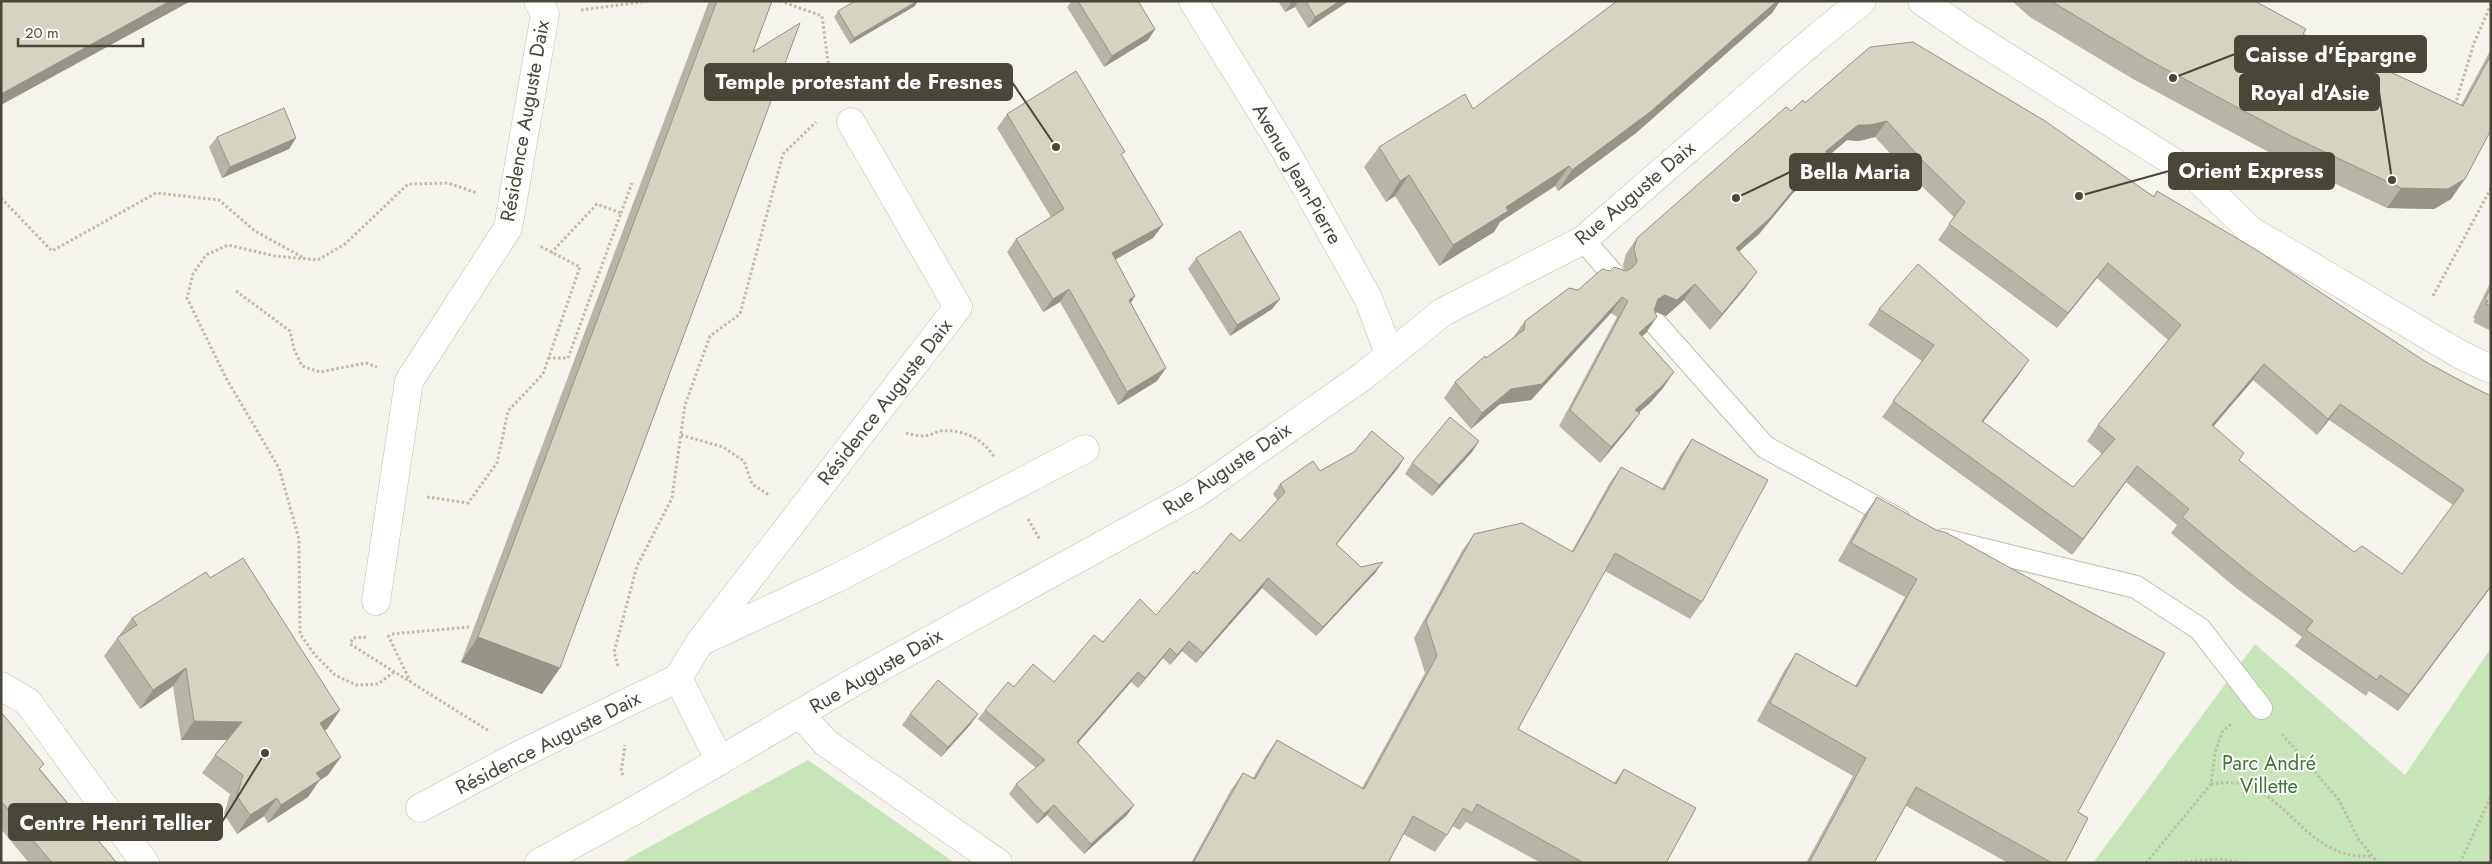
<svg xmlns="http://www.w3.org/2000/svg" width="2492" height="864" font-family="Jost,sans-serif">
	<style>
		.green { fill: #c6e5b9 }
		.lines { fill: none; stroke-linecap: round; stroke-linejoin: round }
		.service-casing { stroke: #c0beb0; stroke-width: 24 }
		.minor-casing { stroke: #c0beb0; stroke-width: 29 }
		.tertiary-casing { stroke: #c0beb0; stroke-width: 29 }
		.path { stroke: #c0bda2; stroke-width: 3; stroke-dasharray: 2.5 2.5; stroke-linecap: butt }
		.service { stroke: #fff; stroke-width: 22 }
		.minor { stroke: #fff; stroke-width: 28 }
		.tertiary { stroke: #fff; stroke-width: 28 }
		.wall { fill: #b8b5a8; fill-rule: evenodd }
		.shaded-wall { fill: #969488 }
		.building { fill: #d6d3c3; stroke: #969488; fill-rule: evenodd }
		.labels { text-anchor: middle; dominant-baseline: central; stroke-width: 4; stroke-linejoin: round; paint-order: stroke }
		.street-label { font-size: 20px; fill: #49473a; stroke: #fff }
		.park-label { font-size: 20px; fill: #3b7732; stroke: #fff }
		.leader { fill: none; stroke: #49473a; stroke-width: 2 }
		.callout-dot { fill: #49473a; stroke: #fff; stroke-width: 2 }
		.callout { fill: #49473a; stroke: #49473a; stroke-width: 2 }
		.callout-label { font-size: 21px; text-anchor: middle; font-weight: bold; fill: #fff }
	</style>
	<rect width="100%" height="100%" fill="#f5f4ec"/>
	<!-- green -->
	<g class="green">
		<path d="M2255,644L2405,775L2491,648V863H2093Z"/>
		<path d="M808,760L955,863H620Z"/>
	</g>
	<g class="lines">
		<defs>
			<g id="service">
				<path d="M1583,240L1613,274"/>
				<path d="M1656,324L1765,447L1899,520"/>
				<path d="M1944,540L2136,587L2200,629L2261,708"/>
			</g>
			<g id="minor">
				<path d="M1193,1L1285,150L1368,298L1389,353"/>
				<path d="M376,601L409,381L508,228L545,14L538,1"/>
				<path d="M704,640L837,578L1085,449"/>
				<path d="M678,678L720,761"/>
				<path d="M1,686L28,702L145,863"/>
				<path d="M800,714L826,743L998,863"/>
				<path d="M420,808L523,753L678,678L700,642L958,307L851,122"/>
				<path d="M539,863L639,808L852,683L1195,494L1362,377L1443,312L1583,240L1815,39L1862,1"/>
			</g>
			<path id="tertiary" d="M1922,1L1967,32L2194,175L2250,230L2461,355L2491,369"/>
		</defs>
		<!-- service casing -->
		<use href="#service" class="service-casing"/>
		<!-- minor casing -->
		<use href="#minor" class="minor-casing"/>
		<!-- tertiary casing -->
		<use href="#tertiary" class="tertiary-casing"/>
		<!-- path -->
		<g class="path">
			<path d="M780,1L822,16L832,92"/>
			<path d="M581,10L649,1"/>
			<path d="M2457,105L2456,102L2474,43L2491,4"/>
			<path d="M1,198L52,251L156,193L219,200L255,231L304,258"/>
			<path d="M621,213L632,183"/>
			<path d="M236,291L290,331L294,349L302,366L320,372L366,363L377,367"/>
			<path d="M2433,296L2491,188"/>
			<path d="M548,358H568L621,213L597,204L551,253"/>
			<path d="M906,433C913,435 923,437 929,435C933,434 936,432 940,431C962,429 983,438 994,457"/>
			<path d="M681,435L723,447L744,461L752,484L769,495"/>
			<path d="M427,497L468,503L497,463L508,411L543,374L580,267L538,245"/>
			<path d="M1028,519L1040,540"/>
			<path d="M392,634L469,627"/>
			<path d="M388,635L410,681"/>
			<path d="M366,637L353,638L350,644L489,731"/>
			<path d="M618,666L614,652L637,566L672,498L685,405L710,336L740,314L783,154L816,122"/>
			<path d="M394,672L378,684L356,685L335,675L315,655L300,634L299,539L279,468L226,378L187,298L193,274L206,255L228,245L275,256L318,260L345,244L408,184L448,183L477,193"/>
			<path d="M2282,734L2339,800L2359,840L2378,863"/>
			<path d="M623,775L621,772L625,745"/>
			<path d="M2211,784C2226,782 2242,781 2256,789C2297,812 2318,861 2372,856"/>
			<path d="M2146,863L2211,784L2215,753L2222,732L2231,724"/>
			<path d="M2170,863L2219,859L2243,863"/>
			<path d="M2460,863L2491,796"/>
		</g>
		<!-- service -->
		<use href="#service" class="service"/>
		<!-- minor -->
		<use href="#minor" class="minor"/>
		<!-- tertiary -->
		<use href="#tertiary" class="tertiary"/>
	</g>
	<!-- wall -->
	<g class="wall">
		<path d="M709,1H772L753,52L560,668L542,694L461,662Z"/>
		<path d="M1072,1H1138L1155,29L1148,40L1104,67L1067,7Z"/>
		<path d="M1278,1H1349L1308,28L1295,7L1285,12Z"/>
		<path d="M1617,1H1780L1772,13L1636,133L1558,191L1555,186L1500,222L1494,232L1439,266L1395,196L1386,202L1364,167L1379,147L1473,109Z"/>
		<path d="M2012,1H2255L2303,34L2364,65L2367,61L2461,105L2491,49V130L2451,199L2434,209L2387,208L2274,155L2133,79L2030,17Z"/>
		<path d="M915,6L850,44L834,17L838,11Z"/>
		<path d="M1870,47L2154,196L2157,191L2426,362L2465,383L2491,396V587L2398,711L2369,691L2366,696L2295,646L2302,637L2236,588L2171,533L2177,525L2126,482L2072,555L1882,417L1922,361L1868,325L1879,309L2029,360L1983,422L2073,487L2102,454L2087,441L2098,425L2168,340L2097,278L2057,328L1938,240L1954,217L1910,175L1875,137L1859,141L1847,140L1826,158L1815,174L1793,193L1759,234L1739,251L1746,287L1710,330L1684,300L1666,316L1655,311L1646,333L1642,336L1663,388L1650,403L1639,412L1629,428L1600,463L1559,426L1617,317L1611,313L1531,400L1500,404L1471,429L1444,398L1455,382L1514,338V336L1525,321L1610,271L1624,270L1623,265L1626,254L1637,238L1791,111L1805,103ZM2253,380L2317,435L2329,420L2453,505L2402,574L2354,552L2300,511L2239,460L2213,426Z"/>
		<path d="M1007,114L1122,156L1153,238L1115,260L1135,296L1131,303L1166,368L1157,381L1118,405L1060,302L1043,312L1007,252L1016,239L1051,217L997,128Z"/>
		<path d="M217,137L296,138L289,149L222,178L209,147Z"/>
		<path d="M1196,258L1280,299L1272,309L1230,336L1188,269Z"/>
		<path d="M2491,281V331L2473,322L2475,319L2473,318Z"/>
		<path d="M1692,439L1702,602L1690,619L1605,571L1518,729L1614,783L1624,769L1666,863H1541L1466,822L1460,830L1452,826L1447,835L1435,852L1403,834L1388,863H1191L1231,790L1243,773L1253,778L1265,757L1277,740L1362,788L1425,673L1414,638L1462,551L1474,534L1572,551L1609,484L1621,467L1662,489L1680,456Z"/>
		<path d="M1479,441L1472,452L1432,496L1405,474L1412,463Z"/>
		<path d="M1404,458L1398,468L1336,544L1361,567L1376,572L1316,636L1262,588L1196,663L1182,651L1170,665L1163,658L1138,688L1131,682L1078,743L1134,805L1127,815L1084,854L1047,815L1037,824L1009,794L1016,784L1036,768L978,719L985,710L1014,687L1054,682L1103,642L1156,615L1197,574L1240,541L1277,500L1273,494L1280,484L1320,471Z"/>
		<path d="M1877,497L2078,812L2065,863H2008L1906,806L1874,863H1806L1853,776L1757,721L1784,671L1796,653L1855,686L1905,597L1838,561L1864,515Z"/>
		<path d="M210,578L340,710L327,729L325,730L328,775L319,781L308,797L268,823L264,816L237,834L224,814L230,794L202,773L215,755L227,740H181L173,686L140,709L104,656L132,618Z"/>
		<path d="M1,712L41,770L117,863H29L1,829Z"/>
		<path d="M910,714H978L970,725L941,757L902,725Z"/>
	</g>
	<!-- shaded-wall -->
	<g class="shaded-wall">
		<path d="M170,1H191L1,105V94Z"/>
		<path d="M917,1H918L915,6L850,44L854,38Z"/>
		<path d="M1292,1H1298L1295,7L1285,12Z"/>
		<path d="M1340,1H1349L1308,28L1315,17Z"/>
		<path d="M1777,1H1780L1772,13L1636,133L1558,191L1572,170Z"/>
		<path d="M1155,29L1148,40L1104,67L1112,56Z"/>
		<path d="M1887,121L1875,137L1859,141L1847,140L1826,158L1815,174L1793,193L1759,234L1725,264L1736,248L1826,151L1858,125Z"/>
		<path d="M296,138L289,149L222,178L230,167Z"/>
		<path d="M1569,166L1555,186L1500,222L1494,232L1439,266L1453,245L1506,207Z"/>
		<path d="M1409,175L1395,196L1386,202L1400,181Z"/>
		<path d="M2465,179L2451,199L2434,209L2387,208L2401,188Z"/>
		<path d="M1163,225L1153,238L1102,267L1112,253Z"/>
		<path d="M2108,263L2097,278L2057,328L2068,313Z"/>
		<path d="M1757,272L1746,287L1710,330L1722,314Z"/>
		<path d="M1695,284L1684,300L1666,316L1654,311L1658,299L1665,295Z"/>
		<path d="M1069,289L1060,302L1043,312L1053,299Z"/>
		<path d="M1135,296L1126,309L1129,300Z"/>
		<path d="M1622,297L1611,313L1531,400L1500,404L1471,429L1482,413Z"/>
		<path d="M1280,299L1272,309L1230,336L1237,325Z"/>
		<path d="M1657,317L1646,333L1628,349L1639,333Z"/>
		<path d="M2029,360L2018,376L1971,437L1982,421Z"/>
		<path d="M2264,364L2253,380L2201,441L2212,425Z"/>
		<path d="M1166,368L1157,381L1118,405L1127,392Z"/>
		<path d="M1674,372L1663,388L1650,403L1624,426L1635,410Z"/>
		<path d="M2340,404L2329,420L2317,435L2328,419Z"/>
		<path d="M1640,413L1629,428L1600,463L1611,447Z"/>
		<path d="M1479,441L1472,452L1432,496L1439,485Z"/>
		<path d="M1404,458L1398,468L1329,554L1336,544Z"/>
		<path d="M2137,466L2126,482L2072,555L2083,539Z"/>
		<path d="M1383,562L1376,572L1316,636L1323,627Z"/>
		<path d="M1268,578L1262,588L1196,663L1203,653Z"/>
		<path d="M2491,586V587L2398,711L2409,695Z"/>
		<path d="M478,637L560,668L542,694L461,662Z"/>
		<path d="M1189,641L1182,651L1170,665L1177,655Z"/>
		<path d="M1170,648L1163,658L1138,688L1145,678Z"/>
		<path d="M186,668L173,686L140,709L153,690Z"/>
		<path d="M1138,672L1131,682L1070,752L1077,742Z"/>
		<path d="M340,710L327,729L307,742L320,723Z"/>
		<path d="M978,714L970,725L941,757L948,747Z"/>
		<path d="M194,721L242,722L229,740H181Z"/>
		<path d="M341,757L328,775L319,781L308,797L268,823L281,805L316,773Z"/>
		<path d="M277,798L264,816L237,834L250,815Z"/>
		<path d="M1054,805L1047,815L1037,824L1044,814Z"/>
		<path d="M1134,805L1127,815L1084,854L1091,844Z"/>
	</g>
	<!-- building -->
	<g class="building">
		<path d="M1,1H170L1,94Z"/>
		<path d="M717,1H772L753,52L800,23L560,668L478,637Z"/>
		<path d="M855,1H917L854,38L838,11Z"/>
		<path d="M1078,1H1138L1155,29L1112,56Z"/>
		<path d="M1306,1H1340L1315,17Z"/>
		<path d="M1617,1H1777L1650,112L1572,170L1569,166L1506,207L1508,211L1453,245L1409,175L1400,181L1379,147L1465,94L1473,109Z"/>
		<path d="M2051,1H2255L2306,29L2303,34L2365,66L2367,61L2463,106L2491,55V130L2465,179L2448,189L2401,188L2289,135L2147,59Z"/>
		<path d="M1913,42L2045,121L2154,197L2157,191L2255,249L2426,362L2465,383L2491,396V586L2409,695L2380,675L2377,680L2306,630L2313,621L2248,572L2182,517L2189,509L2137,466L2083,539L1893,401L1934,345L1879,309L1918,264L2029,360L1982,421L2073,487L2115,439L2098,425L2181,325L2108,263L2068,313L1949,224L1965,202L1921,159L1887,121L1870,125H1858L1826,151V158L1804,177L1770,218L1736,248L1757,272L1722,314L1695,284L1677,300L1665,295L1658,299L1654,310L1657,317L1639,333L1674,372L1661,387L1635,410L1640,413L1611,447L1570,410L1628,301L1622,297L1542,384L1511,389L1482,413L1455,382L1485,356L1486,358L1524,330L1525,321L1569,288L1578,290L1602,269L1610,271L1614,267L1626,271L1632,268L1637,262L1634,249L1637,238L1786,107L1791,111L1803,100L1805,103L1870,47ZM2264,364L2328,419L2340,404L2464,490L2402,574L2362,546L2354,552L2300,511L2239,460L2244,453L2212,425Z"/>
		<path d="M1076,71L1125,152L1121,154L1163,225L1112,253L1135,296L1129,300L1166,368L1127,392L1069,289L1053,299L1016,239L1064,209L1007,114Z"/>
		<path d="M284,108L296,138L230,167L217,137Z"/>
		<path d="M1240,231L1280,299L1237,325L1196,258Z"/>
		<path d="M2491,288V306L2486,304L2488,301L2485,299Z"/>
		<path d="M1450,417L1479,441L1439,485L1412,463Z"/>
		<path d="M1372,431L1404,458L1336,544L1361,567L1383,562L1323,627L1268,578L1203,653L1189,641L1177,655L1170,648L1145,678L1138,672L1077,742L1134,805L1091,844L1054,805L1044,814L1016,784L1045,760L985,710L1008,682L1014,687L1033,664L1054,682L1094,635L1103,642L1140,599L1156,615L1194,571L1197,574L1231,533L1240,541L1285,492L1280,484L1313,461L1320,471L1354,452Z"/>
		<path d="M1692,439L1768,480L1702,602L1615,553L1518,729L1616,784L1624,769L1696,808L1666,863H1584L1477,804L1472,813L1463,808L1447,835L1413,816L1388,863H1193L1243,773L1255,779L1277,740L1364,789L1437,656L1426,621L1474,534L1522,523L1573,552L1621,467L1664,490Z"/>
		<path d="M1877,497L1936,530L1947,533L2165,653L2078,812L2088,818L2065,863H2052L1916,787L1874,863H1809L1866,758L1770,703L1796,653L1857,687L1917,579L1851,543Z"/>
		<path d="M243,558L340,710L320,723L341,757L316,773L321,779L281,805L277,798L250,815L237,796L243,775L215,755L242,722L194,721L186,668L153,690L117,638L137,625L132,618L206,572L210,578Z"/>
		<path d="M938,680L978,714L948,747L910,714Z"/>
		<path d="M1,712L44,764L39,769L117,863H52L1,801Z"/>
	</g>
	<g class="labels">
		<!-- street labels -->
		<g class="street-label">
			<text transform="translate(525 121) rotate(-80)">Résidence Auguste Daix</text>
			<text transform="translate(1297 174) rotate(60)">Avenue Jean-Pierre</text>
			<text transform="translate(1635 193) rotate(-40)">Rue Auguste Daix</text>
			<text transform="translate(885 402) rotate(-52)">Résidence Auguste Daix</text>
			<text transform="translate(1227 469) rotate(-34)">Rue Auguste Daix</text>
			<text transform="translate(876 671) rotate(-30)">Rue Auguste Daix</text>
			<text transform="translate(548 743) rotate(-27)">Résidence Auguste Daix</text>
		</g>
		<!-- park labels -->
		<g class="park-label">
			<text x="2269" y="763">Parc André<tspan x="2269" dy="23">Villette</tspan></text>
		</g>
	</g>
	<!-- callouts -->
	<path class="leader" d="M2173 78L2235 54M1056 147L1012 82M2392 180L2379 92M2079 196L2169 171M1736 198L1790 172M265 753L222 822"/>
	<g class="callout-dot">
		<circle cx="2173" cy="78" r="5"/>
		<circle cx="1056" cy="147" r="5"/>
		<circle cx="2392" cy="180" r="5"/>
		<circle cx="2079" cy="196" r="5"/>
		<circle cx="1736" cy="198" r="5"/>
		<circle cx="265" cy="753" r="5"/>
	</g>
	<g class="callout">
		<rect x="2235" y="36" width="191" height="36" rx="5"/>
		<rect x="705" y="64" width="307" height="36" rx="5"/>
		<rect x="2240" y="74" width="139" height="36" rx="5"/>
		<rect x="2169" y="153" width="165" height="36" rx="5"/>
		<rect x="1790" y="154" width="131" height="36" rx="5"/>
		<rect x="9" y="804" width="213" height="36" rx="5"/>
	</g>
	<g class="callout-label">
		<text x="2331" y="62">Caisse d'Épargne</text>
		<text x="859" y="89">Temple protestant de Fresnes</text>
		<text x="2310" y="100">Royal d'Asie</text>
		<text x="2251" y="178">Orient Express</text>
		<text x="1855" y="179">Bella Maria</text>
		<text x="116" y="830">Centre Henri Tellier</text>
	</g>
	<!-- border -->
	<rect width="2492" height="864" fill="none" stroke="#49473a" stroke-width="5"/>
	<!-- scale -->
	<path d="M18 38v8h125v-8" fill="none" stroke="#49473a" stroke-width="2.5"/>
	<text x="25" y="38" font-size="15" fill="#49473a" stroke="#ffffff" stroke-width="4" paint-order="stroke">20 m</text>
</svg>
